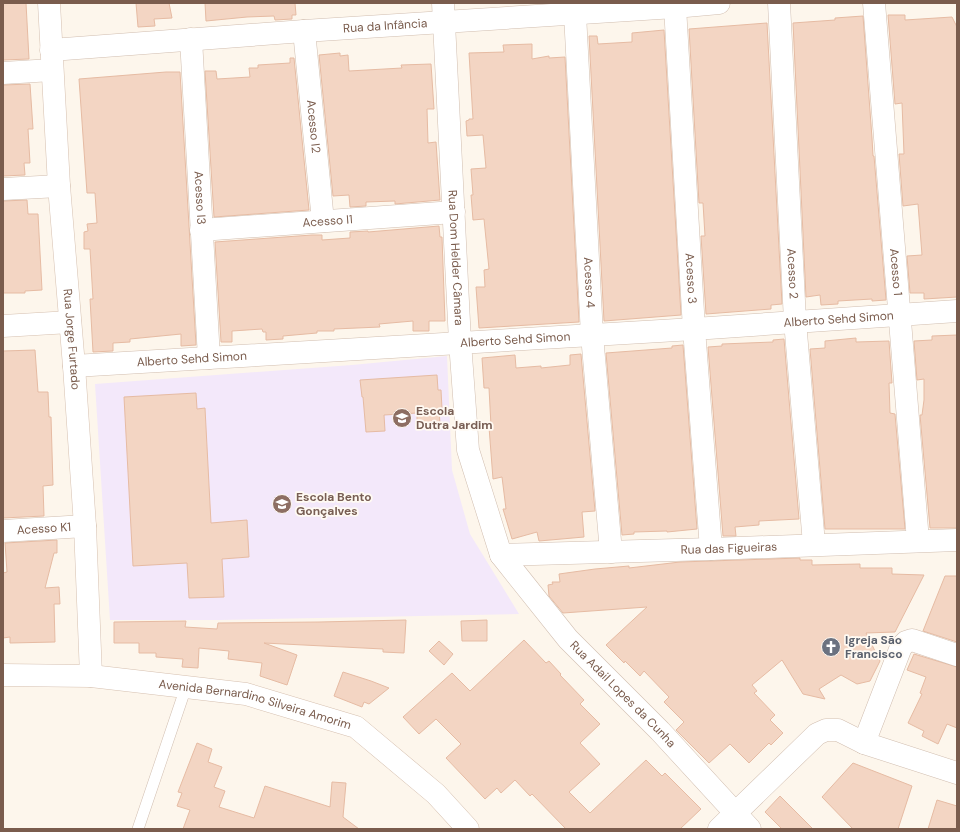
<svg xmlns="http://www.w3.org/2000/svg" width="960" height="832" font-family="'DM Sans',sans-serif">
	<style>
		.education { fill: #f3e8fa }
		.building { fill: #f3d5c3; stroke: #e6bba3 }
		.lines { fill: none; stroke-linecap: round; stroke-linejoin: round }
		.lane-casing { stroke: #d1beb0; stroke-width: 12 }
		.street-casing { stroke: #d1beb0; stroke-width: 23 }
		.secondary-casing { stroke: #d6c0b0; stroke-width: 23 }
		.lane { stroke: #fff; stroke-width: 11 }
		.street { stroke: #fff; stroke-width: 22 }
		.secondary { stroke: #fff; stroke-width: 22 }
		.labels { text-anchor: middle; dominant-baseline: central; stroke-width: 3.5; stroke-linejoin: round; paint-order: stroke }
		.street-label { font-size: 12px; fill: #7a5c4d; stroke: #fffaf3 }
		.education-label { font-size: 12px; font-weight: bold; fill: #785e54; stroke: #fffaf3; text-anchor: start }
		.worship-label { font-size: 12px; font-weight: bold; fill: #5b616d; stroke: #fffaf3; text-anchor: start }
	</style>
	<rect width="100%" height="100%" fill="#fdf6ec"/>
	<!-- education -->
	<path class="education" d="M447,356L452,470L470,534L519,614L220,620H110L95,384L352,365Z"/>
	<!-- building -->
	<g class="building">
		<path d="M3,3H26L29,59L3,60Z"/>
		<path d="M136,3H169L172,18L154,19L155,26L138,27Z"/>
		<path d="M205,3H295L296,15H292V19L275,20L274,16L247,17L206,21Z"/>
		<path d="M888,15H905V20L952,17L957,27V297L924,299V293H910L907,256L922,255L918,204L903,206L899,154H904L902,103L895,104Z"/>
		<path d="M863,16L872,138L873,156H874L886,300L872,301V299L838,301V304L821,305L820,295L806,297L793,23L835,20V18Z"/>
		<path d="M767,23L782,304L771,305V309L706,314L701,236H705L703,203H699L689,29Z"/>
		<path d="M664,30L681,315L604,321L589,36H597L598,44L632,42V33Z"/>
		<path d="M532,44V59L549,56V58L565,57L579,322L479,328L476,287H485L484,270L489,269L484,219L473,220L471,195H473L471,169L486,168L483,135L467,136L466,121L469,120V119H473L469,53L504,52L503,45Z"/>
		<path d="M340,53V56L348,55L349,71L402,68L401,65L431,64L434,109H427L428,143L436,142L440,200L395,204V201L366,202V206L350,207L349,195L333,196L319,55Z"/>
		<path d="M290,58H294L309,210L214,217L205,71H216L217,79L250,77L249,68H258V65L290,63Z"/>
		<path d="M166,72H180L196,345L181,346V334L130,339V342L113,343V351L93,352L90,299H93L90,249H84V232L88,231L87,224L97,223L95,193H87L79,79Z"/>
		<path d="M30,84L33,129H28L30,163H24L25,175L3,176V85Z"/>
		<path d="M27,200L28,214H38L42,290L25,291V293H3V201Z"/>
		<path d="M439,226L440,237H442L445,321H429V331H413V321L379,324L380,327L334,329V331H317V333L283,336V339L266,340V332H263L262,329L232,331V342H221L215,242L312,235H322V240L350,238V232L368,231V232Z"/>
		<path d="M957,335V528H930L920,415H922L924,400V379L917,380L914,341L932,340V336Z"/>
		<path d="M856,338V342L889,341L892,383H889L890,413L895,414L905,529H825L810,349L825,348V341Z"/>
		<path d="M784,339L799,519L759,521V525L735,527L736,536H723L708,347L722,346V344L773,342V340Z"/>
		<path d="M683,345L697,529L667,532V531L634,532V534L622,535L606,353L672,348V346Z"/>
		<path d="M35,350L38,392H48L49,417H51L53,485L43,486L44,516L3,518V351Z"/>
		<path d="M581,354L595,511L582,512L584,537L539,541L537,532L512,539L503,509H506L502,477L493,479L489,427L491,426L489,388H484L482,358L515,355L516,368L541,366V368L570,365V355Z"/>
		<path d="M437,375L438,390H441L442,409H439L440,424L417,425V413L384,415L385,431L366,432L363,397H362L360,380Z"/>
		<path d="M196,393L197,409L205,408L211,523L247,520L249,557L222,559L224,597L189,598L187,563L133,566L124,397Z"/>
		<path d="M57,540V553H54L45,588L59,587L60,604H54L55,642L10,643V637L3,638V573L7,572L5,543Z"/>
		<path d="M800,558V560H812V565L860,564V568H892V574L924,575L895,632L866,633L880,661L870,681L857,684L841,675L819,689L825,699L803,694L782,660L752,685L757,691L754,693L775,715L770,720L783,733L771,745L769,743L749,763L730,744L709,763L676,730L684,722L664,702L669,697L644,671L640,676L625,661L624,663L606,645L647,607L563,613L549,596L548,585L553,584L552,582H560L559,574L595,569L629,566V568L680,562Z"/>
		<path d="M945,576H957V642L923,631Z"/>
		<path d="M406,620L404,653L383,652V649L264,643L297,655L287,685L260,676L262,663L228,659L229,651L199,648L198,668L182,667L183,659L156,657V653H139V643H114V622L186,621L185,627L217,629L218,623L319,622Z"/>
		<path d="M487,620V641H462L461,621Z"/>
		<path d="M524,640L546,663L549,661L561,674L560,675L584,700L580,704L600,724L580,743L600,764L569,792L590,813L646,760L662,776L665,773L701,809L680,829H566L532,794L530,796L515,780L501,793L497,788L485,799L446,758L461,744L436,719L419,734L403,717L452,673L470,691Z"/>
		<path d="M439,641L453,654L444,665L429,651Z"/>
		<path d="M914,654L957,667V728L947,724L938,744L922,736L924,731L908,723L922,694L920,693L926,677L907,670Z"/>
		<path d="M343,672L371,681L389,688L369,704L364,702L362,707L334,696Z"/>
		<path d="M197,743L212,749L208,762L222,767L214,787L225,791L219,807L254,818L265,786L330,807L332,782L346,783L343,817L359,829H183L190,810L177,806L182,793L178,792Z"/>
		<path d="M853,763L912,786L898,829H853L822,797Z"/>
		<path d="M780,796L813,829H782L765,812Z"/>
		<path d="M937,800L957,806V829H928Z"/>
	</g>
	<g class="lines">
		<defs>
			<path id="lane" d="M138,829L186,687"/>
			<g id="street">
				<path id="s1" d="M443,3L460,342L468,450L501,555L568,639L660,731L750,829"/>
				<path id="s2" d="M779,3L795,321L814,544"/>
				<path id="s3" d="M874,3L918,541"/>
				<path id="s4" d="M675,7L694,329L711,549"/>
				<path id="s5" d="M575,14L592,335L611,552"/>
				<path id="s6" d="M304,31L323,221"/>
				<path id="s7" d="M191,39L209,358"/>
				<path id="s8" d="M51,50L304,31L675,7L719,3"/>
				<path d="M3,73L52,70"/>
				<path d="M3,189L59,186"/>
				<path id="s9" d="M201,230L454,212"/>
				<path id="s10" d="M74,366L694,329L957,311"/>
				<path id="s11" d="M3,531L85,526"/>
				<path id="s12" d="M501,555L711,549L957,540"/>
				<path d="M864,743L901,647L906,642L912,640L957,655"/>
				<path d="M719,829L817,734L826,730H838L864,743L957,773"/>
			</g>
			<g id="secondary">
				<path id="s13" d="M49,3L59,186L74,366L85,526L91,676"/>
				<path d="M3,326L70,322"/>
				<path id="s14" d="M3,675L91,676L246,694L356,727L436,794L468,829"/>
			</g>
		</defs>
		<!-- lane casing -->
		<use href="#lane" class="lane-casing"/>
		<!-- street casing -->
		<use href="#street" class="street-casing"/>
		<!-- secondary casing -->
		<use href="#secondary" class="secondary-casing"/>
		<!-- lane -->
		<use href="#lane" class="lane"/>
		<!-- street -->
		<use href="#street" class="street"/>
		<!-- secondary -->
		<use href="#secondary" class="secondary"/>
	</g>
	<!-- icons -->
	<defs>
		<symbol id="school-disc" viewBox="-11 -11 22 22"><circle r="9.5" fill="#8d6e63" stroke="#fffaf3"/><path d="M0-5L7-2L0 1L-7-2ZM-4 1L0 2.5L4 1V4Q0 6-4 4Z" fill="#fff"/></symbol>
		<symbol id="church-disc" viewBox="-11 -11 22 22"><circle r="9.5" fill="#6b7280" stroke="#fffaf3"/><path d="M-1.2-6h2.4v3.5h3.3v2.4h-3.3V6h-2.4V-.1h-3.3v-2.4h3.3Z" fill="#fff"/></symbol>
	</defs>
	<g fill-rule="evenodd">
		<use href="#school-disc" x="391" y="407" width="22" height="22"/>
		<use href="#school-disc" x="271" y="493" width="22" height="22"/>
		<use href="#church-disc" x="820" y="636" width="22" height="22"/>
	</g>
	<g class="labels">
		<!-- street labels -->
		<g class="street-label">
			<text stroke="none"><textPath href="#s8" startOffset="335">Rua da Infância</textPath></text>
			<text stroke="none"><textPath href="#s6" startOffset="96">Acesso I2</textPath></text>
			<text stroke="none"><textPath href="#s7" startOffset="159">Acesso I3</textPath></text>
			<text stroke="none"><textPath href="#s9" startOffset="127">Acesso I1</textPath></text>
			<text stroke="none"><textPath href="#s1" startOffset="255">Rua Dom Helder Câmara</textPath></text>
			<text stroke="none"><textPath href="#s3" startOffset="270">Acesso 1</textPath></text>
			<text stroke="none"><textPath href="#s2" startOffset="271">Acesso 2</textPath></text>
			<text stroke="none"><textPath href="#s4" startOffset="272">Acesso 3</textPath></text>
			<text stroke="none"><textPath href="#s5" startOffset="269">Acesso 4</textPath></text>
			<text stroke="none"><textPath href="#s10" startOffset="766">Alberto Sehd Simon</textPath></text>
			<text stroke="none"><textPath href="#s13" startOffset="337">Rua Jorge Furtado</textPath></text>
			<text stroke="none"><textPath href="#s10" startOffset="442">Alberto Sehd Simon</textPath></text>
			<text stroke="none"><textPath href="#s10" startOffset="118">Alberto Sehd Simon</textPath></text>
			<text stroke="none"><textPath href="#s11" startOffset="41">Acesso K1</textPath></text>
			<text stroke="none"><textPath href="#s12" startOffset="228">Rua das Figueiras</textPath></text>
			<text stroke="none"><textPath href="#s1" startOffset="743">Rua Adail Lopes da Cunha</textPath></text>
			<text stroke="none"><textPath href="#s14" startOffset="255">Avenida Bernardino Silveira Amorim</textPath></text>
		</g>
		<!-- education labels -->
		<g class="education-label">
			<text x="416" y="411">Escola<tspan x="416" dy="14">Dutra Jardim</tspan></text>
			<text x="296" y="497">Escola Bento<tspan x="296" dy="14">Gonçalves</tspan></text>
		</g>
		<!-- worship labels -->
		<g class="worship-label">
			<text x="845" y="640">Igreja São<tspan x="845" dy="14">Francisco</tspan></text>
		</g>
	</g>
	<!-- border -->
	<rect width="960" height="832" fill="none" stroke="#7a5c4d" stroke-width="8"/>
</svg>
